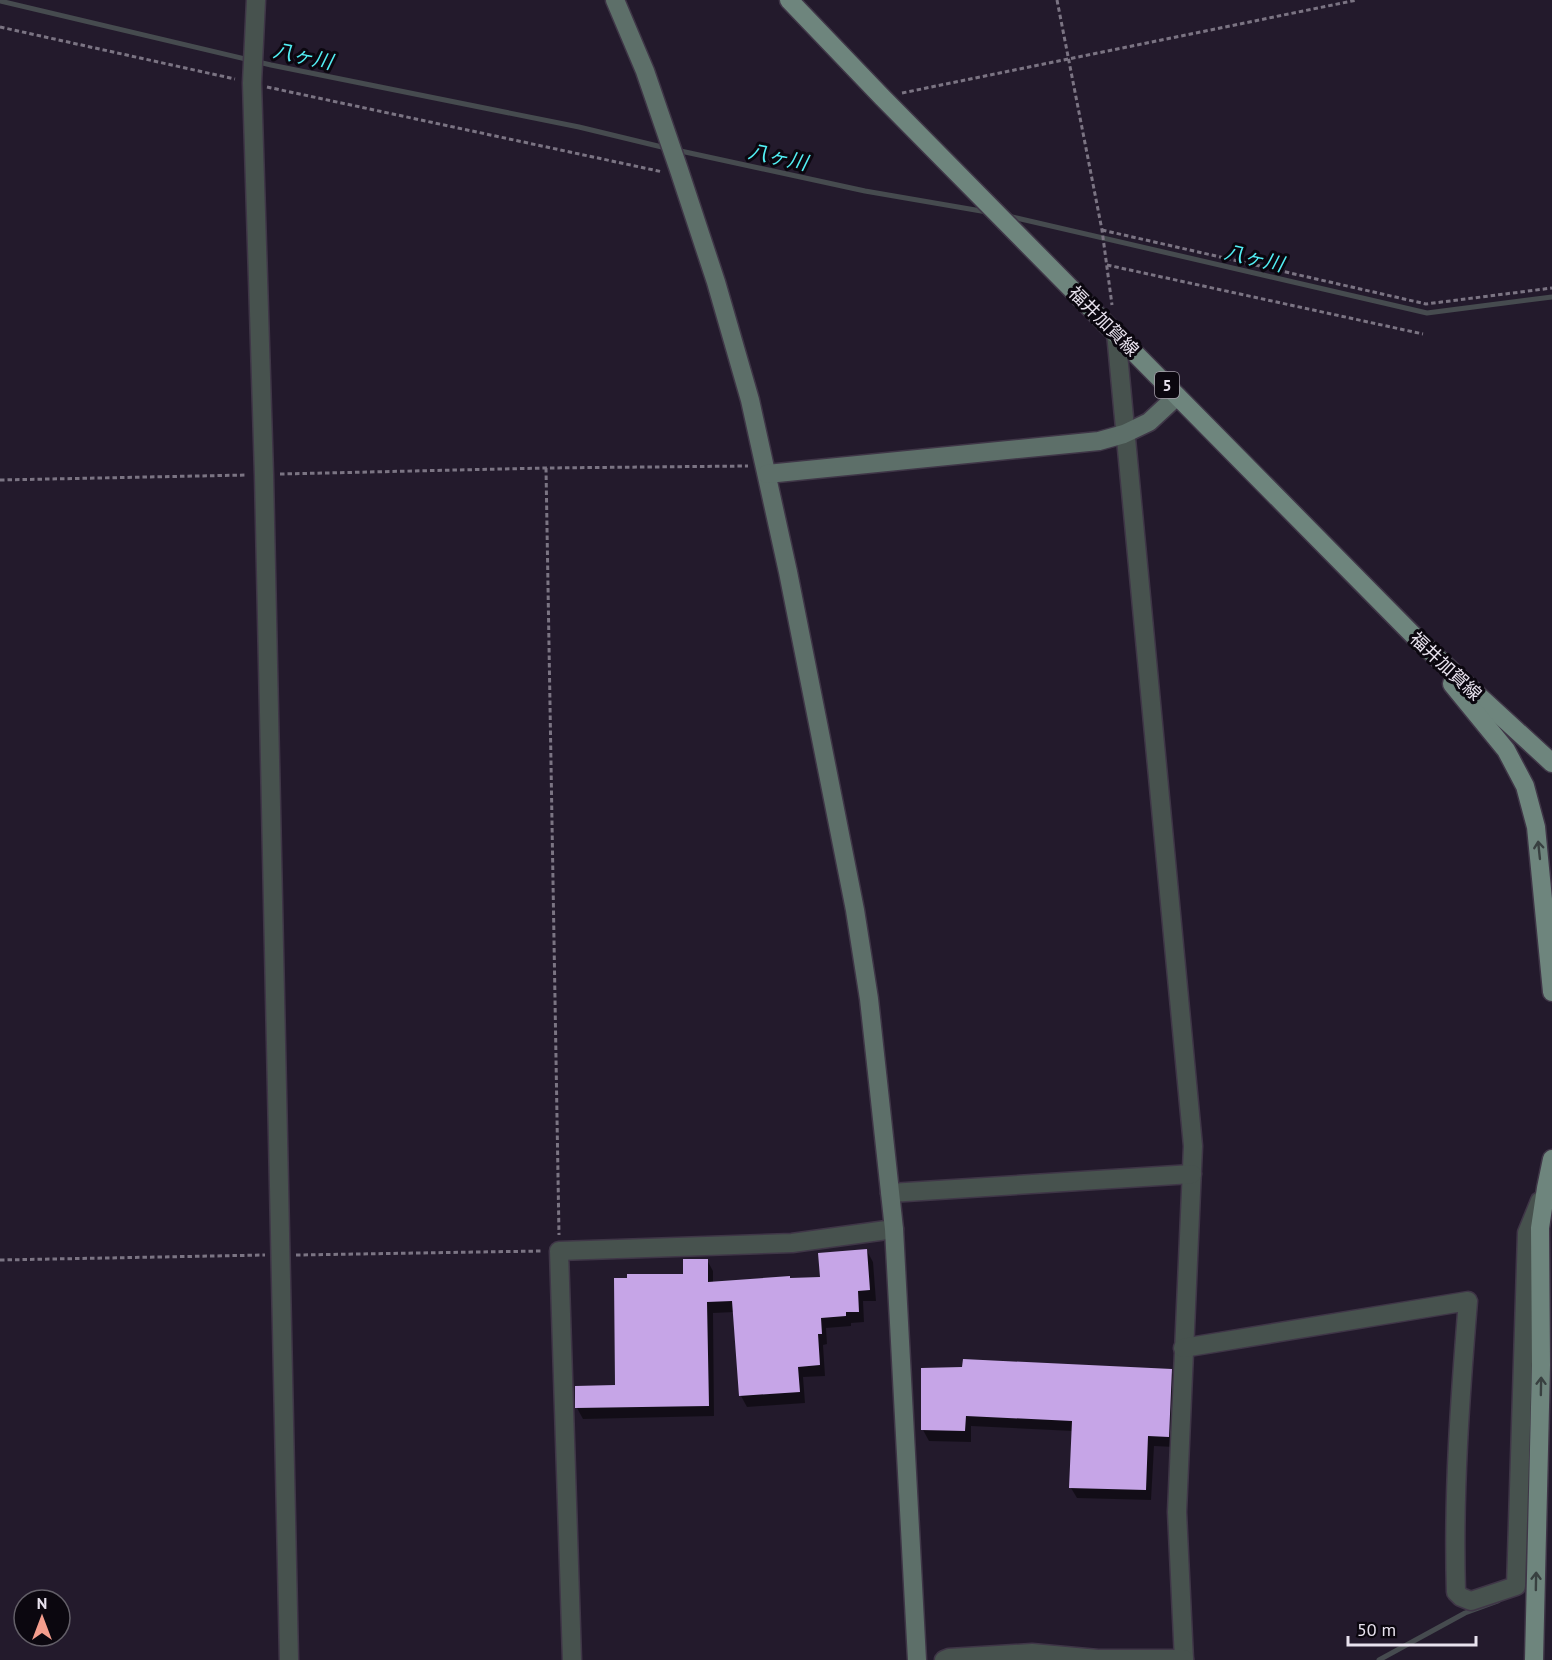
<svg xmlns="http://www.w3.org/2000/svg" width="1552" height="1660" font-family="'PT Sans','Noto Sans JP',sans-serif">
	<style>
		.shadow { fill: #0007 }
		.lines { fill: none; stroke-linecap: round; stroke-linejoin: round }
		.stream { stroke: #464b4f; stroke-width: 5 }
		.building { fill: #c6a5e7 }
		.street-casing { stroke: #3f3647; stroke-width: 21 }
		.secondary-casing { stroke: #3f3647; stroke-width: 21 }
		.primary-casing { stroke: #3f3647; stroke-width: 21 }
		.path { stroke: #7b7483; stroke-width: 3; stroke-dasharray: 4.5 3; stroke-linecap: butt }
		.street { stroke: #47524e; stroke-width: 18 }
		.secondary { stroke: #5d6f69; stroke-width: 18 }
		.primary { stroke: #6e857d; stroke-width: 18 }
		.oneway { stroke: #384040 }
		.labels { text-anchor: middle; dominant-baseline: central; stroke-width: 6; stroke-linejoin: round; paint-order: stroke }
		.shield { fill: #0b070f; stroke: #a6a0ab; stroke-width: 1.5 }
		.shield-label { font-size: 16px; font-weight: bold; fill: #e8e2ee }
		.street-label { font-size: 18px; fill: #e8e2ee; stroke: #0b070f }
		.water-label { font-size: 20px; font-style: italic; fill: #52eff4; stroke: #0b070f }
	</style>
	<rect width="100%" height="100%" fill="#231a2c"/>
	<!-- shadow -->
	<g class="shadow">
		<path d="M867,1251L873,1262L876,1301H863L864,1322L851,1323V1326L826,1328L827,1344L823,1345L825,1376L803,1377L805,1403L747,1407L741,1396L735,1312L713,1313L714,1416L583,1419L577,1408L617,1386L629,1279L684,1275L707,1260L713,1271V1283L821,1278Z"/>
		<path d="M923,1369L1171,1371L1177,1382L1174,1447L1154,1446L1151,1500L1077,1498L1071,1488L1073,1431L971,1426V1442L929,1441L923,1430Z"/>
	</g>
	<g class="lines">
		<!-- stream -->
		<g class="stream">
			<path d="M0,1L271,65L579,127L666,148"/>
			<path d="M676,150L865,191L987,212"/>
			<path d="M1008,216L1427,313L1552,297"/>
			<path d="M1379,1660L1465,1613L1498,1601"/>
		</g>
	</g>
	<!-- building -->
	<g class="building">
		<path d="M867,1249L870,1290L858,1291L859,1312H846V1316L821,1318L822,1334H818L820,1365L798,1367L800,1392L739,1396L732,1301L707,1302L709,1406L575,1408V1386L615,1385L614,1278H627V1274H683V1259H708V1282L790,1276V1278L820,1277L818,1253Z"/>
		<path d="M963,1359L1172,1369L1169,1437L1148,1436L1146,1490L1069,1488L1072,1421L966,1416L965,1431L921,1430V1368L962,1367Z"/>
	</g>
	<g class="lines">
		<defs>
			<g id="street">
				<path d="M256,0L252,83L264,475L289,1660"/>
				<path d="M1116,333L1193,1146L1177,1512L1184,1660"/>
				<path d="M890,1193L1192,1174"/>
				<path d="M1183,1348L1468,1301C1460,1398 1453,1495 1456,1592L1461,1597L1471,1601L1516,1586L1527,1233L1540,1201"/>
				<path d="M572,1660L559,1251L792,1243L894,1229"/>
				<path d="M944,1660L949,1658L1032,1653L1098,1659H1184"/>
			</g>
			<g id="secondary">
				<path d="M615,0L645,71L679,170L716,282L750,400L788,572L855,910L869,999L894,1229L917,1660"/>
				<path d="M767,474L1099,441L1124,434L1149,422L1177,396"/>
			</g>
			<g id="primary">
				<path d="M789,0L882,97L1419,641L1552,763"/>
				<path d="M1452,684L1506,750L1525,786L1536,827L1552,992"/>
				<path d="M1534,1660L1541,1365L1540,1228L1546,1188L1552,1159"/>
			</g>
		</defs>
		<!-- street casing -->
		<use href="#street" class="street-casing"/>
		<!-- secondary casing -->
		<use href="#secondary" class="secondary-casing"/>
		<!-- primary casing -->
		<use href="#primary" class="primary-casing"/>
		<!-- path -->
		<g class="path">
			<path d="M1057,0L1102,230L1112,305"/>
			<path d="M0,27L235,79"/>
			<path d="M267,87L663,172"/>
			<path d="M902,93L1357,0"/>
			<path d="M1102,230L1426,304L1552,288"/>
			<path d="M1107,265L1423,334"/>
			<path d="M546,468L559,1235"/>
			<path d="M280,474L546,468L748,466"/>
			<path d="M0,480L247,475"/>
			<path d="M296,1255L541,1251"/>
			<path d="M0,1260L265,1255"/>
		</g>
		<!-- street -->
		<use href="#street" class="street"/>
		<!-- secondary -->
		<use href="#secondary" class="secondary"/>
		<!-- primary -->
		<use href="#primary" class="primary"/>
	</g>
	<!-- one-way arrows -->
	<defs><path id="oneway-shaft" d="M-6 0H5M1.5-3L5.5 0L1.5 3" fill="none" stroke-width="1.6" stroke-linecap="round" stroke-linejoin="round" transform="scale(1.5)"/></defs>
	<g class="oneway">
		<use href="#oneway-shaft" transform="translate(1539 850) rotate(-96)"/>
		<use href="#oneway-shaft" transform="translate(1541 1386) rotate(-89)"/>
		<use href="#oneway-shaft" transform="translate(1536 1581) rotate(-89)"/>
	</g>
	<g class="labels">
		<!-- shield labels -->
		<rect class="shield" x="1155" y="372" width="24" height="26" rx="4.5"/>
		<g class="shield-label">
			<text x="1167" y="385">5</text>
		</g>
		<!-- street labels -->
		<g class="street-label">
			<text transform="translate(1104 321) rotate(45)">福井加賀線</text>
			<text transform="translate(1446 666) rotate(43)">福井加賀線</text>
		</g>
		<!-- water labels -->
		<g class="water-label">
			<text transform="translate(303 56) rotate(12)">八ヶ川</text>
			<text transform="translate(778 157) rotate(12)">八ヶ川</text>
			<text transform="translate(1254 258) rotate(13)">八ヶ川</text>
		</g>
	</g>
	<!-- north arrow -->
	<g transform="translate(42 1618)"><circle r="28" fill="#0b070f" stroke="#635f68" stroke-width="1.5"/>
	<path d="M0-4.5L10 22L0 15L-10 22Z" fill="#f49d8d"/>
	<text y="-9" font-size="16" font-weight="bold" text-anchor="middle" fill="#e8e2ee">N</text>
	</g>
	<!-- scale -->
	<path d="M1348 1636v9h128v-9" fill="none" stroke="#e8e2ee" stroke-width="3"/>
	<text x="1357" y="1636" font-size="18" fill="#e8e2ee" stroke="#0b070f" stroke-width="4.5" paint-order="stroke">50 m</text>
</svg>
